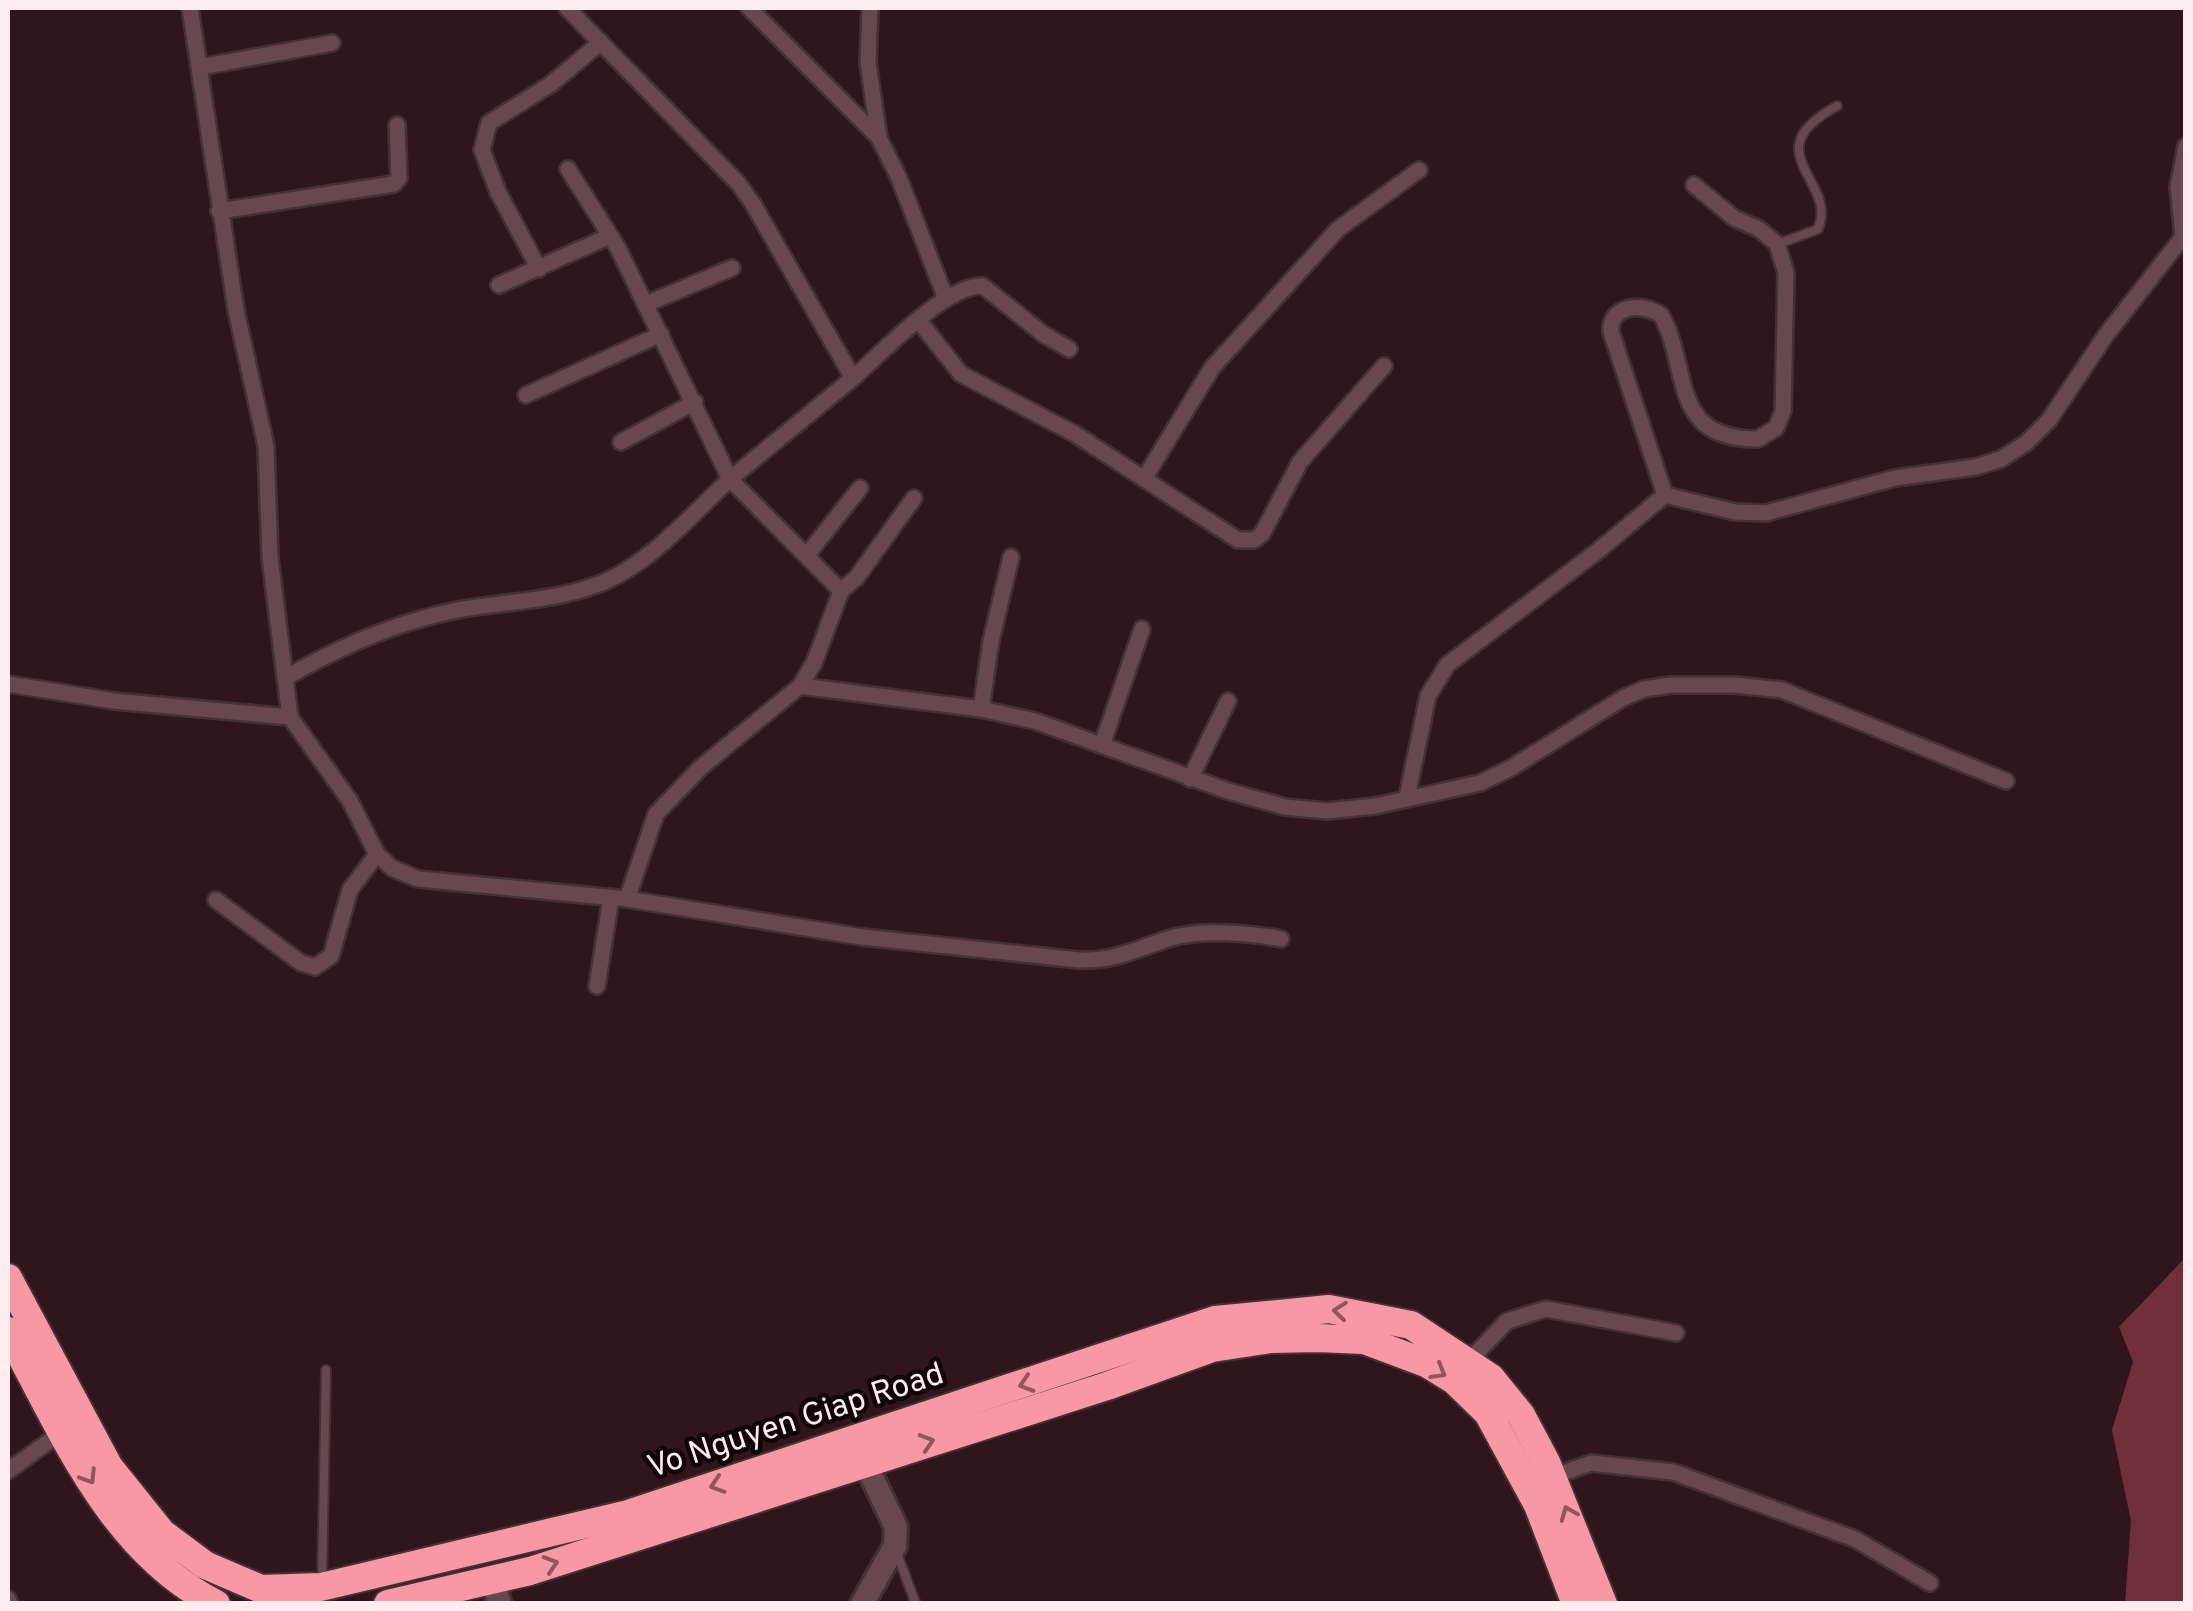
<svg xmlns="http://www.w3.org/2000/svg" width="2193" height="1611" font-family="Overpass,sans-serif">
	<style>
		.water { fill: #6f303c }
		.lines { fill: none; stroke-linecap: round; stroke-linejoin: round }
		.lane-casing { stroke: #453134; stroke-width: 12 }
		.street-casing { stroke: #453134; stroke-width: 20 }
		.secondary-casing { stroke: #453134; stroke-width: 28 }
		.highway-casing { stroke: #453134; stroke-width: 32 }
		.lane { stroke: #67494d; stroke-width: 8 }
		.street { stroke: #67494d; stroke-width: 15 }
		.secondary { stroke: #67494d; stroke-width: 22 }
		.highway { stroke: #f897a6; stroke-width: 28 }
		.oneway { stroke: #90565e }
		.labels { text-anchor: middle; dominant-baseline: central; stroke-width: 9; stroke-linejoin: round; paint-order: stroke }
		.street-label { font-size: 32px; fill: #ffecee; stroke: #100607 }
	</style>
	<rect width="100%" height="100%" fill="#30161a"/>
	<!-- water -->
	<path class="water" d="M2185,1258V1603H2125L2131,1521L2112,1430L2133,1362L2119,1327Z"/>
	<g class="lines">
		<defs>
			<g id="lane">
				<path d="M1778,244L1818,229C1839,181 1752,152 1837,106"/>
				<path d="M896,1551L916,1604"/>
				<path d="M322,1582L326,1370"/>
			</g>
			<g id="street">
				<path d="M567,8L738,183L753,204L853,378C882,353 946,284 983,286L1043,334L1069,349"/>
				<path d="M749,8L879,138L899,178L946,299"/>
				<path d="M870,8L868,63L879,138"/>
				<path d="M200,67L332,43"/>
				<path d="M219,211L394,184L399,178L397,125"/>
				<path d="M2183,237L2178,187L2186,146"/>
				<path d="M539,269L498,192L482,150L489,123L551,84L601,42"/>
				<path d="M499,285L610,236"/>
				<path d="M646,304L732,268"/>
				<path d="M919,321L961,374L1075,434L1238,540H1254L1262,534L1300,462L1384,366"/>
				<path d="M853,378L730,479L841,591L857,577L914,498"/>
				<path d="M526,395L661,334"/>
				<path d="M621,442L695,402"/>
				<path d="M1145,477L1212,368L1338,229L1419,170"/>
				<path d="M1665,495L1611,332C1609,305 1642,302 1661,315C1691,367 1668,440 1758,439L1776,428L1783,411L1786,273L1777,244L1759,229L1734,218L1694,185"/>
				<path d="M1665,495L1735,512L1766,513L1895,478L1976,467L2001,459L2026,443L2049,420L2106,335L2186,233"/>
				<path d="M807,555L860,488"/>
				<path d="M285,678C337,648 389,625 448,612C498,601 548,603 599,584C649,565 692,514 730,479L618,248L568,169"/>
				<path d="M8,684L114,701L290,717L270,558L266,446L236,310L190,8"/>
				<path d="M800,686L981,709L1035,721L1228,791L1285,807L1327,811L1375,806L1480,783L1511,768L1623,698L1644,689L1671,685H1735L1782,690L2006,781"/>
				<path d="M981,709L991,641L1011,557"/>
				<path d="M290,717L350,801L377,854L392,868L418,879L627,899L862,937L1079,960C1117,961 1136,949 1171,938C1200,929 1252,933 1281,939"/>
				<path d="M1102,745L1142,629"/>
				<path d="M1190,779L1228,701"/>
				<path d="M1407,797L1428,696L1447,665L1599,550L1665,495"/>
				<path d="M627,899L656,814L700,768L800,686L814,663L841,591"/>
				<path d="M216,900L301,963L315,967L331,956L350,890L377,854"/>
				<path d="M597,986L611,898"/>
				<path d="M1469,1361L1507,1321L1546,1309L1676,1333"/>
				<path d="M8,1471L63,1431"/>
				<path d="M1546,1479L1591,1463L1673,1472L1855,1539L1930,1583"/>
				<path d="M8,1599L10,1604"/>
			</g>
			<g id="secondary">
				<path d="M858,1448L896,1527L895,1546L862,1604"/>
				<path d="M492,1579L500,1604"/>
			</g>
			<g id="highway">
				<path d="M8,1278L109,1467L162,1533L205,1565L261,1589L321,1587L628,1514L1215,1320L1329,1309L1411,1325L1491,1378L1521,1415L1546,1462L1603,1604"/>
				<path d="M8,1331C62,1430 110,1550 216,1604"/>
				<path d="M388,1604L530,1571L1107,1386L1212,1348L1271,1339L1318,1338L1364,1340L1428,1364L1454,1380L1488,1413L1538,1505L1576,1604"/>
			</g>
		</defs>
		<!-- lane casing -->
		<use href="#lane" class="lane-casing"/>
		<!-- street casing -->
		<use href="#street" class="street-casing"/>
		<!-- secondary casing -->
		<use href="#secondary" class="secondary-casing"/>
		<!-- highway casing -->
		<use href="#highway" class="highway-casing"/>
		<!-- lane -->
		<use href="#lane" class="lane"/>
		<!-- street -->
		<use href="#street" class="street"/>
		<!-- secondary -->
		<use href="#secondary" class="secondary"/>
		<!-- highway -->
		<use href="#highway" class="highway"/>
	</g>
	<!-- one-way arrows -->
	<defs><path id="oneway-chevron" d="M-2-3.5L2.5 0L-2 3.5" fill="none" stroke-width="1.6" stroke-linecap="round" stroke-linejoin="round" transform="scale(2.5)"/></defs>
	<g class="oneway">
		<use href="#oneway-chevron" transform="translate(1340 1311) rotate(-174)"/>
		<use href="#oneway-chevron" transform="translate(1439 1372) rotate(30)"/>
		<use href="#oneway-chevron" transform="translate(1026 1384) rotate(162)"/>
		<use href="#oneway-chevron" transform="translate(927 1442) rotate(-17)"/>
		<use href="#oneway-chevron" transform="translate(89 1477) rotate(58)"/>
		<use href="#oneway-chevron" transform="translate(717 1485) rotate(162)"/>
		<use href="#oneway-chevron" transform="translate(1568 1513) rotate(-112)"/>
		<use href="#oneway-chevron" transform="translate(551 1564) rotate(-18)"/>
	</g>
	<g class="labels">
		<!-- street labels -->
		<g class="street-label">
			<text transform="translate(796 1422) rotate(-18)">Vo Nguyen Giap Road</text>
		</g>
	</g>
	<!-- border -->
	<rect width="2193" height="1611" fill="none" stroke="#ffecee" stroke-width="20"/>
</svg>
